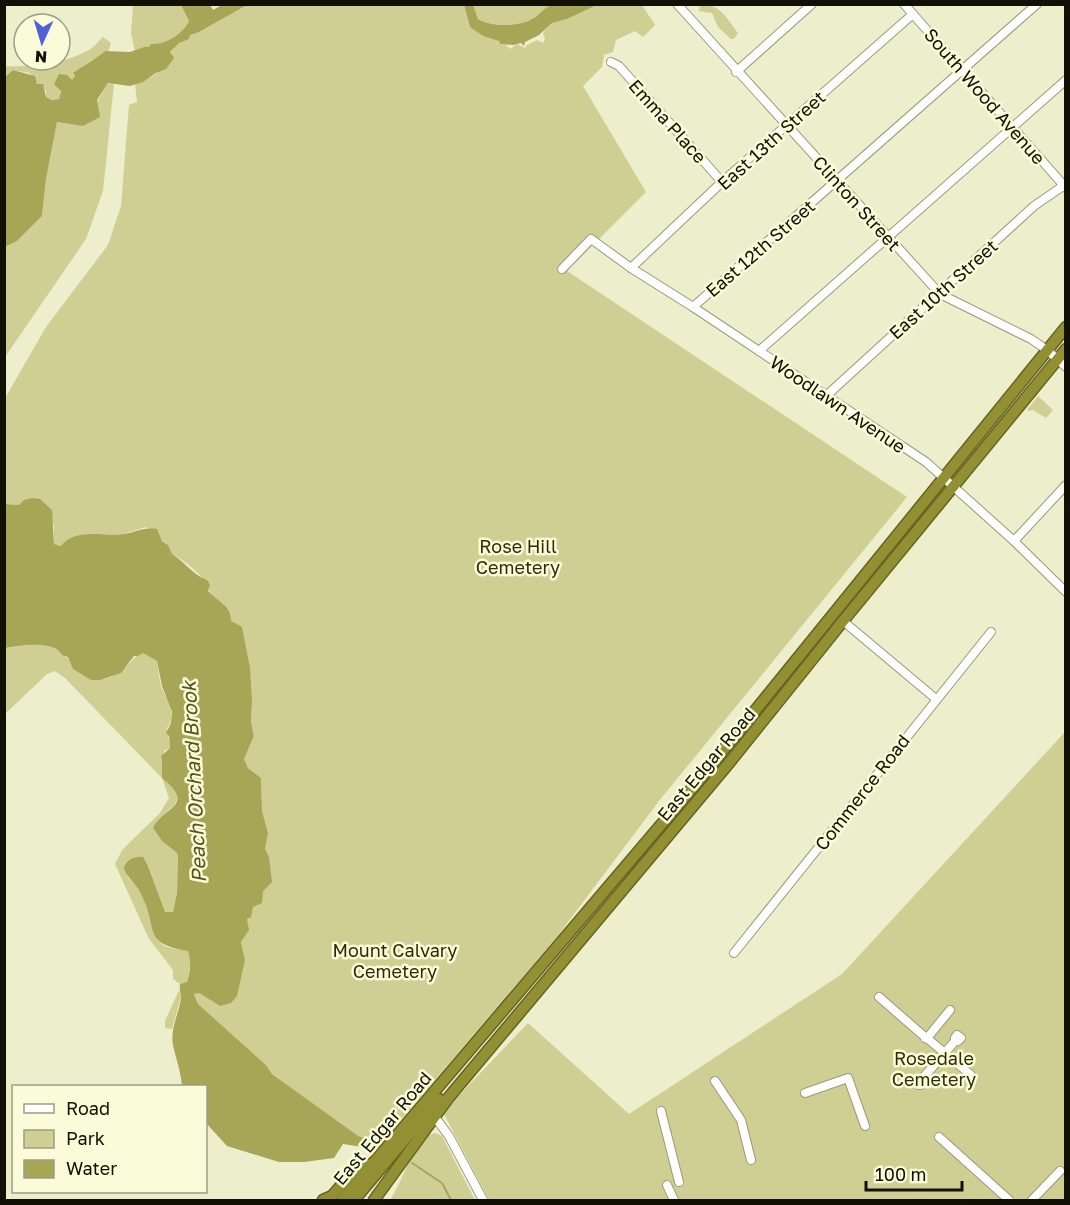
<svg xmlns="http://www.w3.org/2000/svg" width="1070" height="1205" font-family="'Golos Text',sans-serif">
	<style>
		.green { fill: #cfcf93 }
		.water { fill: #a7a656 }
		.lines { fill: none; stroke-linecap: round; stroke-linejoin: round }
		.stream { stroke: #a7a656; stroke-width: 2 }
		.minor-casing { stroke: #999979; stroke-width: 10 }
		.highway-casing { stroke: #646322; stroke-width: 13 }
		.minor { stroke: #fff; stroke-width: 8 }
		.highway { stroke: #929032; stroke-width: 10 }
		.labels { text-anchor: middle; dominant-baseline: central; stroke-width: 5; stroke-linejoin: round; paint-order: stroke }
		.street-label { font-size: 18px; fill: #101005; stroke: #fafbd8 }
		.park-label { font-size: 18px; fill: #2d2c08; stroke: #fafbd8 }
		.water-label { font-size: 20px; font-style: italic; fill: #555419; stroke: #fafbd8 }
	</style>
	<rect width="100%" height="100%" fill="#edeecb"/>
	<!-- green -->
	<g class="green">
		<path d="M700,4C720,4 727,18 738,33L734,39H731L718,27L712,13L699,11Z"/>
		<path d="M133,5H181L189,21C183,34 165,45 151,45L150,47H144L135,51L131,33Z"/>
		<path d="M247,5H464L470,27L499,41L500,44L506,45L510,49L517,44L525,48L527,45L537,40L543,43L545,39L543,34L545,30L552,23L567,19L597,5H642L655,25L643,37L635,31L616,40L613,52L604,55L602,67L583,86L646,192L567,271L907,497L659,801L556,938L380,1144L358,1137L272,1074L266,1065L198,1004L194,993H199L220,1006L245,960L241,942L248,930L247,919L253,907L268,833L262,811L261,778L248,768L244,759L254,736L251,722L252,701L231,621L223,603C208,596 210,589 202,578C195,569 182,559 172,554L168,545L146,527L123,534H86L61,546L54,544V525L19,505L5,504L4,400L46,327L108,245L121,206L129,105L137,102L135,83C151,80 164,69 173,58L170,53C176,44 189,33 199,32Z"/>
		<path d="M473,5H554C544,9 539,16 530,20C515,27 493,27 478,19Z"/>
		<path d="M103,37L111,43L108,52L105,51C95,60 84,65 73,74L75,76L72,80H70L61,90L59,99L52,100L46,97V90L37,84L30,73L13,70L5,77V66C32,67 64,64 89,50C94,47 99,41 103,37Z"/>
		<path d="M108,83L114,84L103,191L86,239L5,357V247L17,241L42,216L46,179L57,122L83,126Z"/>
		<path d="M1038,396L1053,410L1046,418L1033,410L1029,411L1027,410Z"/>
		<path d="M37,644C61,644 74,667 91,680C105,680 118,676 128,665C134,659 135,656 143,652L157,661C158,669 159,677 161,686C166,700 178,714 167,728L170,748L164,751L162,778C196,806 163,805 153,828L162,841L177,853L178,858L177,893L173,912H165L148,866L127,877C138,887 145,898 150,913C153,925 152,939 165,946C172,949 181,949 188,950C191,962 191,971 187,982L180,984L173,979V970L149,939L115,864L122,850L160,813L169,798L162,778L65,678L55,671L47,674L5,714V648Z"/>
		<path d="M1065,732V1200H489L444,1114L447,1108L528,1023L629,1114L842,974Z"/>
		<path d="M179,990L181,997L172,1029L165,1028V1021Z"/>
		<path d="M435,1133L442,1136L475,1200H390C402,1184 414,1137 435,1133Z"/>
	</g>
	<!-- water -->
	<g class="water">
		<path d="M181,5H210L213,10L222,5H247L199,32L190,35L189,39L179,43L170,52L174,58L166,69L156,73L143,82L130,86L108,83L97,100L100,117L83,126L57,122L46,179L42,216L17,241L5,247V77L13,70L35,76L37,84H43L46,97L52,100L59,99L61,91L54,84L59,74L67,75L72,80L75,76L73,73C84,65 95,60 105,51L130,52L144,47H149L151,44C165,45 183,34 189,21Z"/>
		<path d="M464,5H473L478,19C492,27 518,27 532,19C541,15 544,6 555,4C568,2 584,4 597,5L567,19L552,23L539,35L525,42L524,46L521,43L513,45L500,44L499,41L483,36L470,27Z"/>
		<path d="M32,498L40,499L52,510L54,544L61,546C76,527 103,537 124,534C136,532 144,527 157,529L162,541L168,545L172,554C184,561 194,576 207,580L210,585L208,591C217,601 231,605 231,621L242,627L250,668L252,701L251,722L254,736L244,759L248,768L261,778L262,811L268,833L265,849L269,857L272,882L263,891L262,903L253,907L251,917L247,919L249,930L241,942L245,960L237,996L231,1003L220,1006L199,993L194,994L198,1004L266,1065L272,1074L358,1136L380,1144L376,1149L343,1144L334,1158L304,1162H279L227,1146L206,1123V1086H182C181,1072 176,1059 173,1045C170,1028 179,1014 181,998C181,993 179,990 180,984L187,982C191,971 191,962 188,951C141,943 159,930 142,896C138,886 129,880 124,869C125,860 135,856 143,857L148,866L165,912H173L177,893L178,858L177,853L162,841L153,828C163,806 197,807 162,778V760L161,756L170,748L169,736L166,733L171,723L172,712L162,686L157,661L143,653L138,656H134L121,673L100,680H91L73,669L68,657L62,655C53,639 20,646 5,648V504L19,505L24,500Z"/>
	</g>
	<g class="lines">
		<!-- stream -->
		<path class="stream" d="M412,1163L442,1183L451,1200"/>
		<defs>
			<g id="minor">
				<path d="M677,4L940,294L1031,339L1047,350L1066,367"/>
				<path d="M904,4L1066,188"/>
				<path d="M611,62L619,66L722,182"/>
				<path d="M736,72L812,4"/>
				<path d="M631,268L722,182L913,14"/>
				<path d="M562,269L591,239L631,268L693,307L926,462L1014,541L1066,592"/>
				<path d="M693,307L1037,4"/>
				<path d="M759,351L1066,80"/>
				<path d="M826,396L1034,206L1066,184"/>
				<path d="M1014,541L1066,485"/>
				<path d="M843,621L936,699"/>
				<path d="M734,953L991,632"/>
				<path d="M879,997L925,1037"/>
				<path d="M957,1035L961,1038L958,1041L955,1038Z"/>
				<path d="M925,1038L928,1039V1037L950,1010"/>
				<path d="M928,1039L971,1075"/>
				<circle cx="920" cy="1082" r="3"/>
				<path d="M922,1079L956,1040"/>
				<path d="M715,1081L741,1120L751,1160"/>
				<path d="M805,1093L848,1078L865,1126"/>
				<path d="M661,1111L679,1182"/>
				<path d="M434,1116L449,1136L483,1200"/>
				<path d="M939,1137L1009,1200"/>
				<path d="M667,1185L674,1200"/>
				<path d="M1032,1200L1060,1171"/>
			</g>
			<g id="highway">
				<path d="M323,1200L332,1196L353,1172L371,1164"/>
				<path d="M342,1200L694,786L1066,327"/>
				<path d="M354,1200L439,1099"/>
				<path d="M374,1200L449,1097L729,763L843,621L1066,349"/>
			</g>
		</defs>
		<!-- minor casing -->
		<use href="#minor" class="minor-casing"/>
		<!-- highway casing -->
		<use href="#highway" class="highway-casing"/>
		<!-- minor -->
		<use href="#minor" class="minor"/>
		<!-- highway -->
		<use href="#highway" class="highway"/>
	</g>
	<g class="labels">
		<!-- street labels -->
		<g class="street-label">
			<text transform="translate(985 96) rotate(49)">South Wood Avenue</text>
			<text transform="translate(668 121) rotate(48)">Emma Place</text>
			<text transform="translate(771 140) rotate(-42)">East 13th Street</text>
			<text transform="translate(857 203) rotate(48)">Clinton Street</text>
			<text transform="translate(760 248) rotate(-41)">East 12th Street</text>
			<text transform="translate(943 289) rotate(-42)">East 10th Street</text>
			<text transform="translate(838 404) rotate(34)">Woodlawn Avenue</text>
			<text transform="translate(706 764) rotate(-50)">East Edgar Road</text>
			<text transform="translate(862 792) rotate(-52)">Commerce Road</text>
			<text transform="translate(382 1128) rotate(-50)">East Edgar Road</text>
		</g>
		<!-- park labels -->
		<g class="park-label">
			<text x="518" y="546">Rose Hill<tspan x="518" dy="21">Cemetery</tspan></text>
			<text x="395" y="950">Mount Calvary<tspan x="395" dy="21">Cemetery</tspan></text>
			<text x="934" y="1058">Rosedale<tspan x="934" dy="21">Cemetery</tspan></text>
		</g>
		<!-- water labels -->
		<g class="water-label">
			<text transform="translate(193 782) rotate(-93)">Peach Orchard Brook</text>
		</g>
	</g>
	<!-- border -->
	<rect width="1070" height="1205" fill="none" stroke="#101005" stroke-width="12"/>
	<!-- legend -->
	<rect x="12" y="1085" width="195" height="108" fill="#fafbd8" stroke="#9c9d84" stroke-width="1.5"/>
	<rect x="24" y="1104" width="30" height="9" fill="#ffffff" stroke="#9c9d84" stroke-width="1.5"/>
	<text x="66" y="1115" font-size="18" fill="#101005">Road</text>
	<rect x="24" y="1130" width="30" height="18" fill="#cfcf93" stroke="#9c9d84" stroke-width="1.5"/>
	<text x="66" y="1145" font-size="18" fill="#101005">Park</text>
	<rect x="24" y="1160" width="30" height="18" fill="#a7a656" stroke="#9c9d84" stroke-width="1.5"/>
	<text x="66" y="1175" font-size="18" fill="#101005">Water</text>
	<!-- north arrow -->
	<g transform="translate(42 42) rotate(184)"><circle r="28" fill="#fafbd8" stroke="#9c9d84" stroke-width="1.5"/>
	<path d="M0-4.5L10 22L0 15L-10 22Z" fill="#5060d6"/>
	<text y="-9" font-size="16" font-weight="bold" text-anchor="middle" fill="#101005">N</text>
	</g>
	<!-- scale -->
	<path d="M866 1181v9h96v-9" fill="none" stroke="#101005" stroke-width="3"/>
	<text x="875" y="1181" font-size="18" fill="#101005" stroke="#fafbd8" stroke-width="4.5" paint-order="stroke">100 m</text>
</svg>
